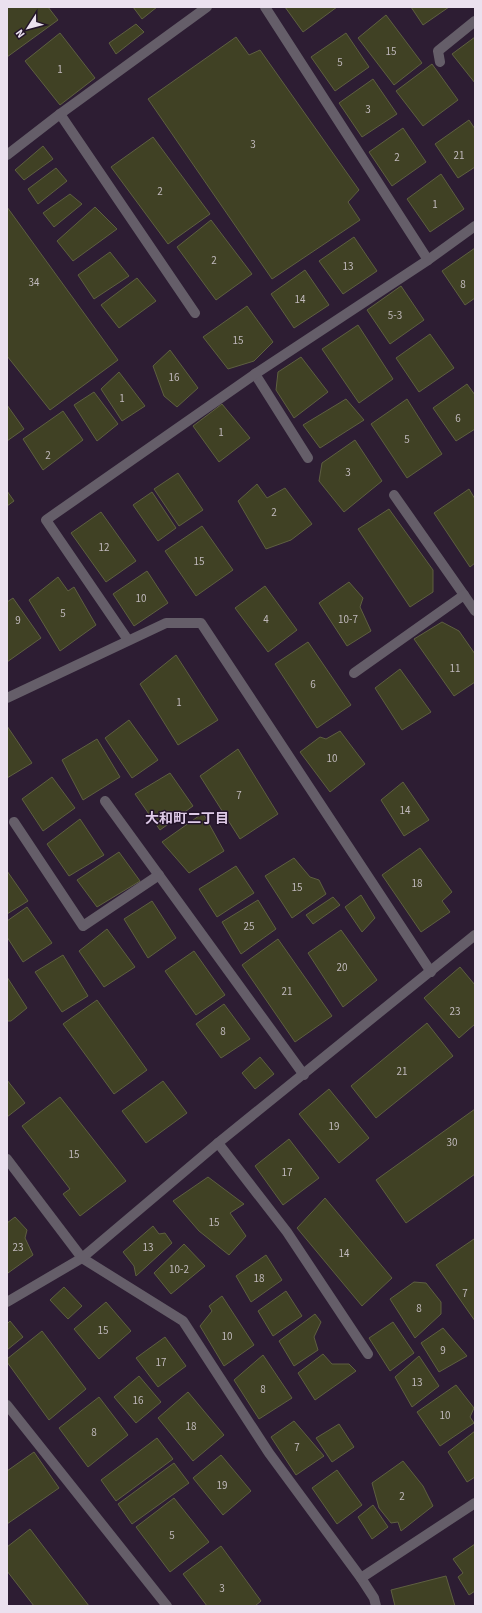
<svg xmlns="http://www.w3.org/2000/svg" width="482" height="1613" font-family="'Source Sans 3','Noto Sans JP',sans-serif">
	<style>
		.building { fill: #404124; stroke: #5e5f41 }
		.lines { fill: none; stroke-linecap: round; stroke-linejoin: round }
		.minor { stroke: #655e69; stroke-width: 10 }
		.labels { text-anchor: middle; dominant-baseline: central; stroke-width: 3; stroke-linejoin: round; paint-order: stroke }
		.number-label { font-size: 11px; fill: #c0b9bc }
		.neighbourhood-label { font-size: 14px; font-weight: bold; fill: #decae7; stroke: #231429 }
	</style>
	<rect width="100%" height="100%" fill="#2d1d33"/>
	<!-- building -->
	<g class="building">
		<path d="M7,7H48L58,20L7,57Z"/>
		<path d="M133,7H157L142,19Z"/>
		<path d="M285,7H337L303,32Z"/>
		<path d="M411,7H449L423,25Z"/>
		<path d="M386,15L422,63L394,85L358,38Z"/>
		<path d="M136,24L144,32L116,54L109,43Z"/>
		<path d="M60,33L95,78L60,105L25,61Z"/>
		<path d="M346,33L369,67L335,91L311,57Z"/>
		<path d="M236,37L249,55L260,50L359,190L348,202L360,220L272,279L148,99Z"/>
		<path d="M475,37V83L452,54Z"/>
		<path d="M432,64L458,100L423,126L396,91Z"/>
		<path d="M373,79L397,114L362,137L339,103Z"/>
		<path d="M469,120L475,129V167L458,178L435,144Z"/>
		<path d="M403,128L426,162L392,186L369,152Z"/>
		<path d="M153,137L210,214L168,244L111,167Z"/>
		<path d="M43,146L53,159L24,180L15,170Z"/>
		<path d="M56,168L67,181L38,204L28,189Z"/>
		<path d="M441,174L464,209L430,232L407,199Z"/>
		<path d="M70,194L82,204L54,227L43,213Z"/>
		<path d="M7,207L118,360L50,410L7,356Z"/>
		<path d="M95,207L117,229L73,261L57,241Z"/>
		<path d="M211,220L252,274L216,300L177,247Z"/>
		<path d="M354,237L377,271L343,294L319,261Z"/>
		<path d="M475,248V298L465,305L442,271Z"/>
		<path d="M110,252L129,276L94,299L78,275Z"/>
		<path d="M305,270L329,305L294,328L271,294Z"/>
		<path d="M137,278L156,301L119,328L101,305Z"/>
		<path d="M401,286L424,320L390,344L367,310Z"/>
		<path d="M247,306L273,342L254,361L228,369L203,337Z"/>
		<path d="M358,325L393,379L359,403L322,349Z"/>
		<path d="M430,334L454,368L419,392L396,358Z"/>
		<path d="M170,350L198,388L177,407L164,396L153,366Z"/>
		<path d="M301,357L328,392L294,418L276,390L278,372Z"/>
		<path d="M119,372L145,406L122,421L101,389Z"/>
		<path d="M467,384L475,395V429L456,441L433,408Z"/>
		<path d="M94,392L118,424L97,441L74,405Z"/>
		<path d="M346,399L364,420L320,448L303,425Z"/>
		<path d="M407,399L442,454L407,478L371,424Z"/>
		<path d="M222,404L250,438L219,462L193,426Z"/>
		<path d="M7,405L24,429L7,441Z"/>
		<path d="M63,411L83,440L43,470L23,439Z"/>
		<path d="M355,440L382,481L344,512L319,481L322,463Z"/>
		<path d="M178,473L203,510L179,526L154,489Z"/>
		<path d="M257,484L267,498L285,488L312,524L291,540L266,549L238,501Z"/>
		<path d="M469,489L475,499V563L470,567L434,513Z"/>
		<path d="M7,491L14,501L7,506Z"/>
		<path d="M152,492L176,528L158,541L133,505Z"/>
		<path d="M389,509L433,570V592L410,607L358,529Z"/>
		<path d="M101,512L136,561L106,582L71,533Z"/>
		<path d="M202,526L233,570L196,596L165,551Z"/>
		<path d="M147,571L168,603L134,626L113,594Z"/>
		<path d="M58,577L68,591L74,587L96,625L60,651L29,600Z"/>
		<path d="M349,582L363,598L360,607L371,631L347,646L319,603Z"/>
		<path d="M265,586L297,630L268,652L235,608Z"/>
		<path d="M13,598L41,638L7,662V602Z"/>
		<path d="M442,622L459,631L475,654V682L454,696L414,639Z"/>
		<path d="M308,642L351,705L317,728L275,664Z"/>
		<path d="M176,655L218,720L178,745L140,684Z"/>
		<path d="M400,669L431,712L402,730L375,688Z"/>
		<path d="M129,720L158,760L132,778L105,738Z"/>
		<path d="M7,726L32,763L7,778Z"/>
		<path d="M340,731L365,764L330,792L300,752L320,737L326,739Z"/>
		<path d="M97,739L120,777L83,800L62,760Z"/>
		<path d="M238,749L278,814L240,839L200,776Z"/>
		<path d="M170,773L193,806L160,830L135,794Z"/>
		<path d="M52,777L75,808L43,831L22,799Z"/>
		<path d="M403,782L429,820L404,836L381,800Z"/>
		<path d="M203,813L224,851L189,873L162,842Z"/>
		<path d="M80,819L104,855L69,876L47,844Z"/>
		<path d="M420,848L452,892L442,901L450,912L421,932L382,875Z"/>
		<path d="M119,852L140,881L97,907L77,880Z"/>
		<path d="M294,858L310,877L319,880L326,894L292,918L265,876Z"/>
		<path d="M236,866L254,893L217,917L199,889Z"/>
		<path d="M7,871L28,901L7,914Z"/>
		<path d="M361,895L375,918L362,932L345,907Z"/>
		<path d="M333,897L340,905L313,924L306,915Z"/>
		<path d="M258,900L276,929L241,954L222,922Z"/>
		<path d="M152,901L176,938L148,958L124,919Z"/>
		<path d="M27,907L52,943L23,962L7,937V921Z"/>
		<path d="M107,929L135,967L104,987L79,951Z"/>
		<path d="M341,930L377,980L343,1007L308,953Z"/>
		<path d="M278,939L332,1016L295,1042L242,965Z"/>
		<path d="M194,951L225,995L196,1015L165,971Z"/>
		<path d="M63,955L88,996L62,1012L35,972Z"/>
		<path d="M460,967L475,985V1024L459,1038L424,998Z"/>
		<path d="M7,977L27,1008L11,1021H7Z"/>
		<path d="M97,1000L147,1070L114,1094L63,1024Z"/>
		<path d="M224,1004L250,1039L221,1058L196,1024Z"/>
		<path d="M427,1023L453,1056L376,1118L351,1086Z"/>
		<path d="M260,1057L274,1074L255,1089L242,1073Z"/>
		<path d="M7,1080L25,1103L7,1117Z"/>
		<path d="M163,1081L187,1113L146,1143L122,1111Z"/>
		<path d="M329,1089L369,1138L339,1163L299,1114Z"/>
		<path d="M60,1097L126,1181L80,1216L63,1194L70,1189L22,1126Z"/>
		<path d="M475,1109V1174L406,1223L376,1180Z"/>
		<path d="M289,1139L319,1178L283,1205L255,1166Z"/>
		<path d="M208,1177L244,1204L230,1213L246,1236L229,1255L199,1231L173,1201Z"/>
		<path d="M325,1198L392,1278L362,1306L297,1228Z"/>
		<path d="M15,1217L27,1230L25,1238L33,1255L8,1273L7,1271V1223Z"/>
		<path d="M153,1226L159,1234L165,1233L172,1243L136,1276L134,1266L123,1252Z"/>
		<path d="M474,1239H475V1321L436,1265Z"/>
		<path d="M184,1244L205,1266L171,1294L154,1273Z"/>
		<path d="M266,1255L282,1280L251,1302L236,1276Z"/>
		<path d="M414,1282L426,1283L441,1302V1314L415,1338L390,1299Z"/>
		<path d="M64,1287L82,1306L68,1319L50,1300Z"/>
		<path d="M286,1291L302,1316L273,1336L258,1311Z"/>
		<path d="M222,1296L254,1345L224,1366L200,1326L212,1311L209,1306Z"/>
		<path d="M106,1302L131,1331L99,1359L74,1329Z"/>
		<path d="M315,1314L321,1322L314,1337L318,1350L294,1366L279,1341Z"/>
		<path d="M10,1321L23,1337L7,1350V1324Z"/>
		<path d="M393,1322L414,1353L390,1371L369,1338Z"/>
		<path d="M443,1328L467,1356L439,1372L421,1343Z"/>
		<path d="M42,1331L86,1389L49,1420L7,1362V1359Z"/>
		<path d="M165,1337L186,1366L158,1387L136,1358Z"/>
		<path d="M323,1354L332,1364H349L356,1371L315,1400L298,1373Z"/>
		<path d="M263,1355L292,1398L259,1419L234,1380Z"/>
		<path d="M419,1356L439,1386L412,1407L395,1377Z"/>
		<path d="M139,1376L161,1402L136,1423L114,1397Z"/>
		<path d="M456,1385L474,1408L470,1417L474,1423L440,1446L417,1412Z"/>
		<path d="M188,1392L224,1435L193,1461L158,1418Z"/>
		<path d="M99,1397L128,1435L88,1467L59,1428Z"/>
		<path d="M294,1421L324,1456L296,1475L271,1437Z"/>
		<path d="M339,1424L354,1447L332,1462L316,1438Z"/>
		<path d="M475,1431V1477L467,1482L448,1452Z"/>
		<path d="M157,1438L173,1459L116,1501L101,1480Z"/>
		<path d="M34,1452L59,1488L7,1524V1471Z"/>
		<path d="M221,1455L251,1491L223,1515L193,1478Z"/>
		<path d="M403,1461L423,1486L433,1506L401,1531L398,1522L391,1523L379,1508L372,1483Z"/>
		<path d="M174,1463L189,1483L132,1524L118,1504Z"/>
		<path d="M337,1470L362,1505L337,1524L312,1488Z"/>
		<path d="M174,1498L209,1542L170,1572L136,1527Z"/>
		<path d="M373,1505L388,1527L372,1539L358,1517Z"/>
		<path d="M30,1529L89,1606H34L7,1571V1547Z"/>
		<path d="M475,1544V1591L469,1595L458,1577L463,1573L453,1559Z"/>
		<path d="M221,1546L261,1601L255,1606H207L183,1574Z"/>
		<path d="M446,1576L455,1606H395L391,1590Z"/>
	</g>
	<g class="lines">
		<!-- minor -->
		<g class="minor">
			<path d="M265,7L428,260"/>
			<path d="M440,62L438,51L475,21"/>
			<path d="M60,114L195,313"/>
			<path d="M7,155L60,114L207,7"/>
			<path d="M255,374L308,458"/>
			<path d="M394,495L464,595"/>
			<path d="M128,640L46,520L255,374L428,260L475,226"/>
			<path d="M354,673L464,595L475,611"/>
			<path d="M7,698L166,623H201L431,972"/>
			<path d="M105,801L304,1075"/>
			<path d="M14,822L83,926L159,875"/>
			<path d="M218,1143L287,1232L368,1354"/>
			<path d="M7,1159L82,1258L183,1321L269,1453L361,1578L374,1598L376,1606"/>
			<path d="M7,1302L82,1258L218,1143L475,935"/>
			<path d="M7,1405L167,1606"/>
			<path d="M361,1578L475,1503"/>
		</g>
	</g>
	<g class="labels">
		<!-- number labels -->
		<g class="number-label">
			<text x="391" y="51">15</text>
			<text x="340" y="62">5</text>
			<text x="60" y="69">1</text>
			<text x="368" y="109">3</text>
			<text x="253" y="144">3</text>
			<text x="459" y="155">21</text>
			<text x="397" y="157">2</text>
			<text x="160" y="191">2</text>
			<text x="435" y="204">1</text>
			<text x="214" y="260">2</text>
			<text x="348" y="266">13</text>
			<text x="34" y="282">34</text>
			<text x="463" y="284">8</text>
			<text x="300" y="299">14</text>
			<text x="395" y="315">5-3</text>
			<text x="238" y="340">15</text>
			<text x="174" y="377">16</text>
			<text x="122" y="398">1</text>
			<text x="458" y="418">6</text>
			<text x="221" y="432">1</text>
			<text x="407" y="439">5</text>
			<text x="48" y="455">2</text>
			<text x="348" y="472">3</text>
			<text x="274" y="512">2</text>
			<text x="104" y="547">12</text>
			<text x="199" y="561">15</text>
			<text x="141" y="598">10</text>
			<text x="63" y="613">5</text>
			<text x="266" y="619">4</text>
			<text x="348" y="619">10-7</text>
			<text x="18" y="620">9</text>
			<text x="455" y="668">11</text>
			<text x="313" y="684">6</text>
			<text x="179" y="702">1</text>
			<text x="332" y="758">10</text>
			<text x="239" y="795">7</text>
			<text x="405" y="810">14</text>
			<text x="417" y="883">18</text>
			<text x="297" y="887">15</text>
			<text x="249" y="926">25</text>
			<text x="342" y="967">20</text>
			<text x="287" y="991">21</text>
			<text x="455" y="1011">23</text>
			<text x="223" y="1031">8</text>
			<text x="402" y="1071">21</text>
			<text x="334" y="1126">19</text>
			<text x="452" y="1142">30</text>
			<text x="74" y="1154">15</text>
			<text x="287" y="1172">17</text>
			<text x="214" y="1222">15</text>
			<text x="18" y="1247">23</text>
			<text x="148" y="1247">13</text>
			<text x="344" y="1253">14</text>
			<text x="179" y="1269">10-2</text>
			<text x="259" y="1278">18</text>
			<text x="465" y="1293">7</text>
			<text x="419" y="1308">8</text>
			<text x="103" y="1330">15</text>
			<text x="227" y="1336">10</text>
			<text x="443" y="1350">9</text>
			<text x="161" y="1362">17</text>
			<text x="417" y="1382">13</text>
			<text x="263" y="1389">8</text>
			<text x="138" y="1400">16</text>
			<text x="445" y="1415">10</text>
			<text x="191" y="1426">18</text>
			<text x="94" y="1432">8</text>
			<text x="297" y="1447">7</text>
			<text x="222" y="1485">19</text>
			<text x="402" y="1496">2</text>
			<text x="172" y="1535">5</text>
			<text x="222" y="1588">3</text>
		</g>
		<!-- neighbourhood labels -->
		<g class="neighbourhood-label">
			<text x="187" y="819">大和町二丁目</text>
		</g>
	</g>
	<!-- border -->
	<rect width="482" height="1613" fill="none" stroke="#ebe1ef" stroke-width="16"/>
	<!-- north arrow -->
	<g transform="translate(28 28) rotate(234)" stroke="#231429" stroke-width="3" paint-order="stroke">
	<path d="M0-3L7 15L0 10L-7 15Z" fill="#ebe1ef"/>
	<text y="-6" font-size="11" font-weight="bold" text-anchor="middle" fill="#ebe1ef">N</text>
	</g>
</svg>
